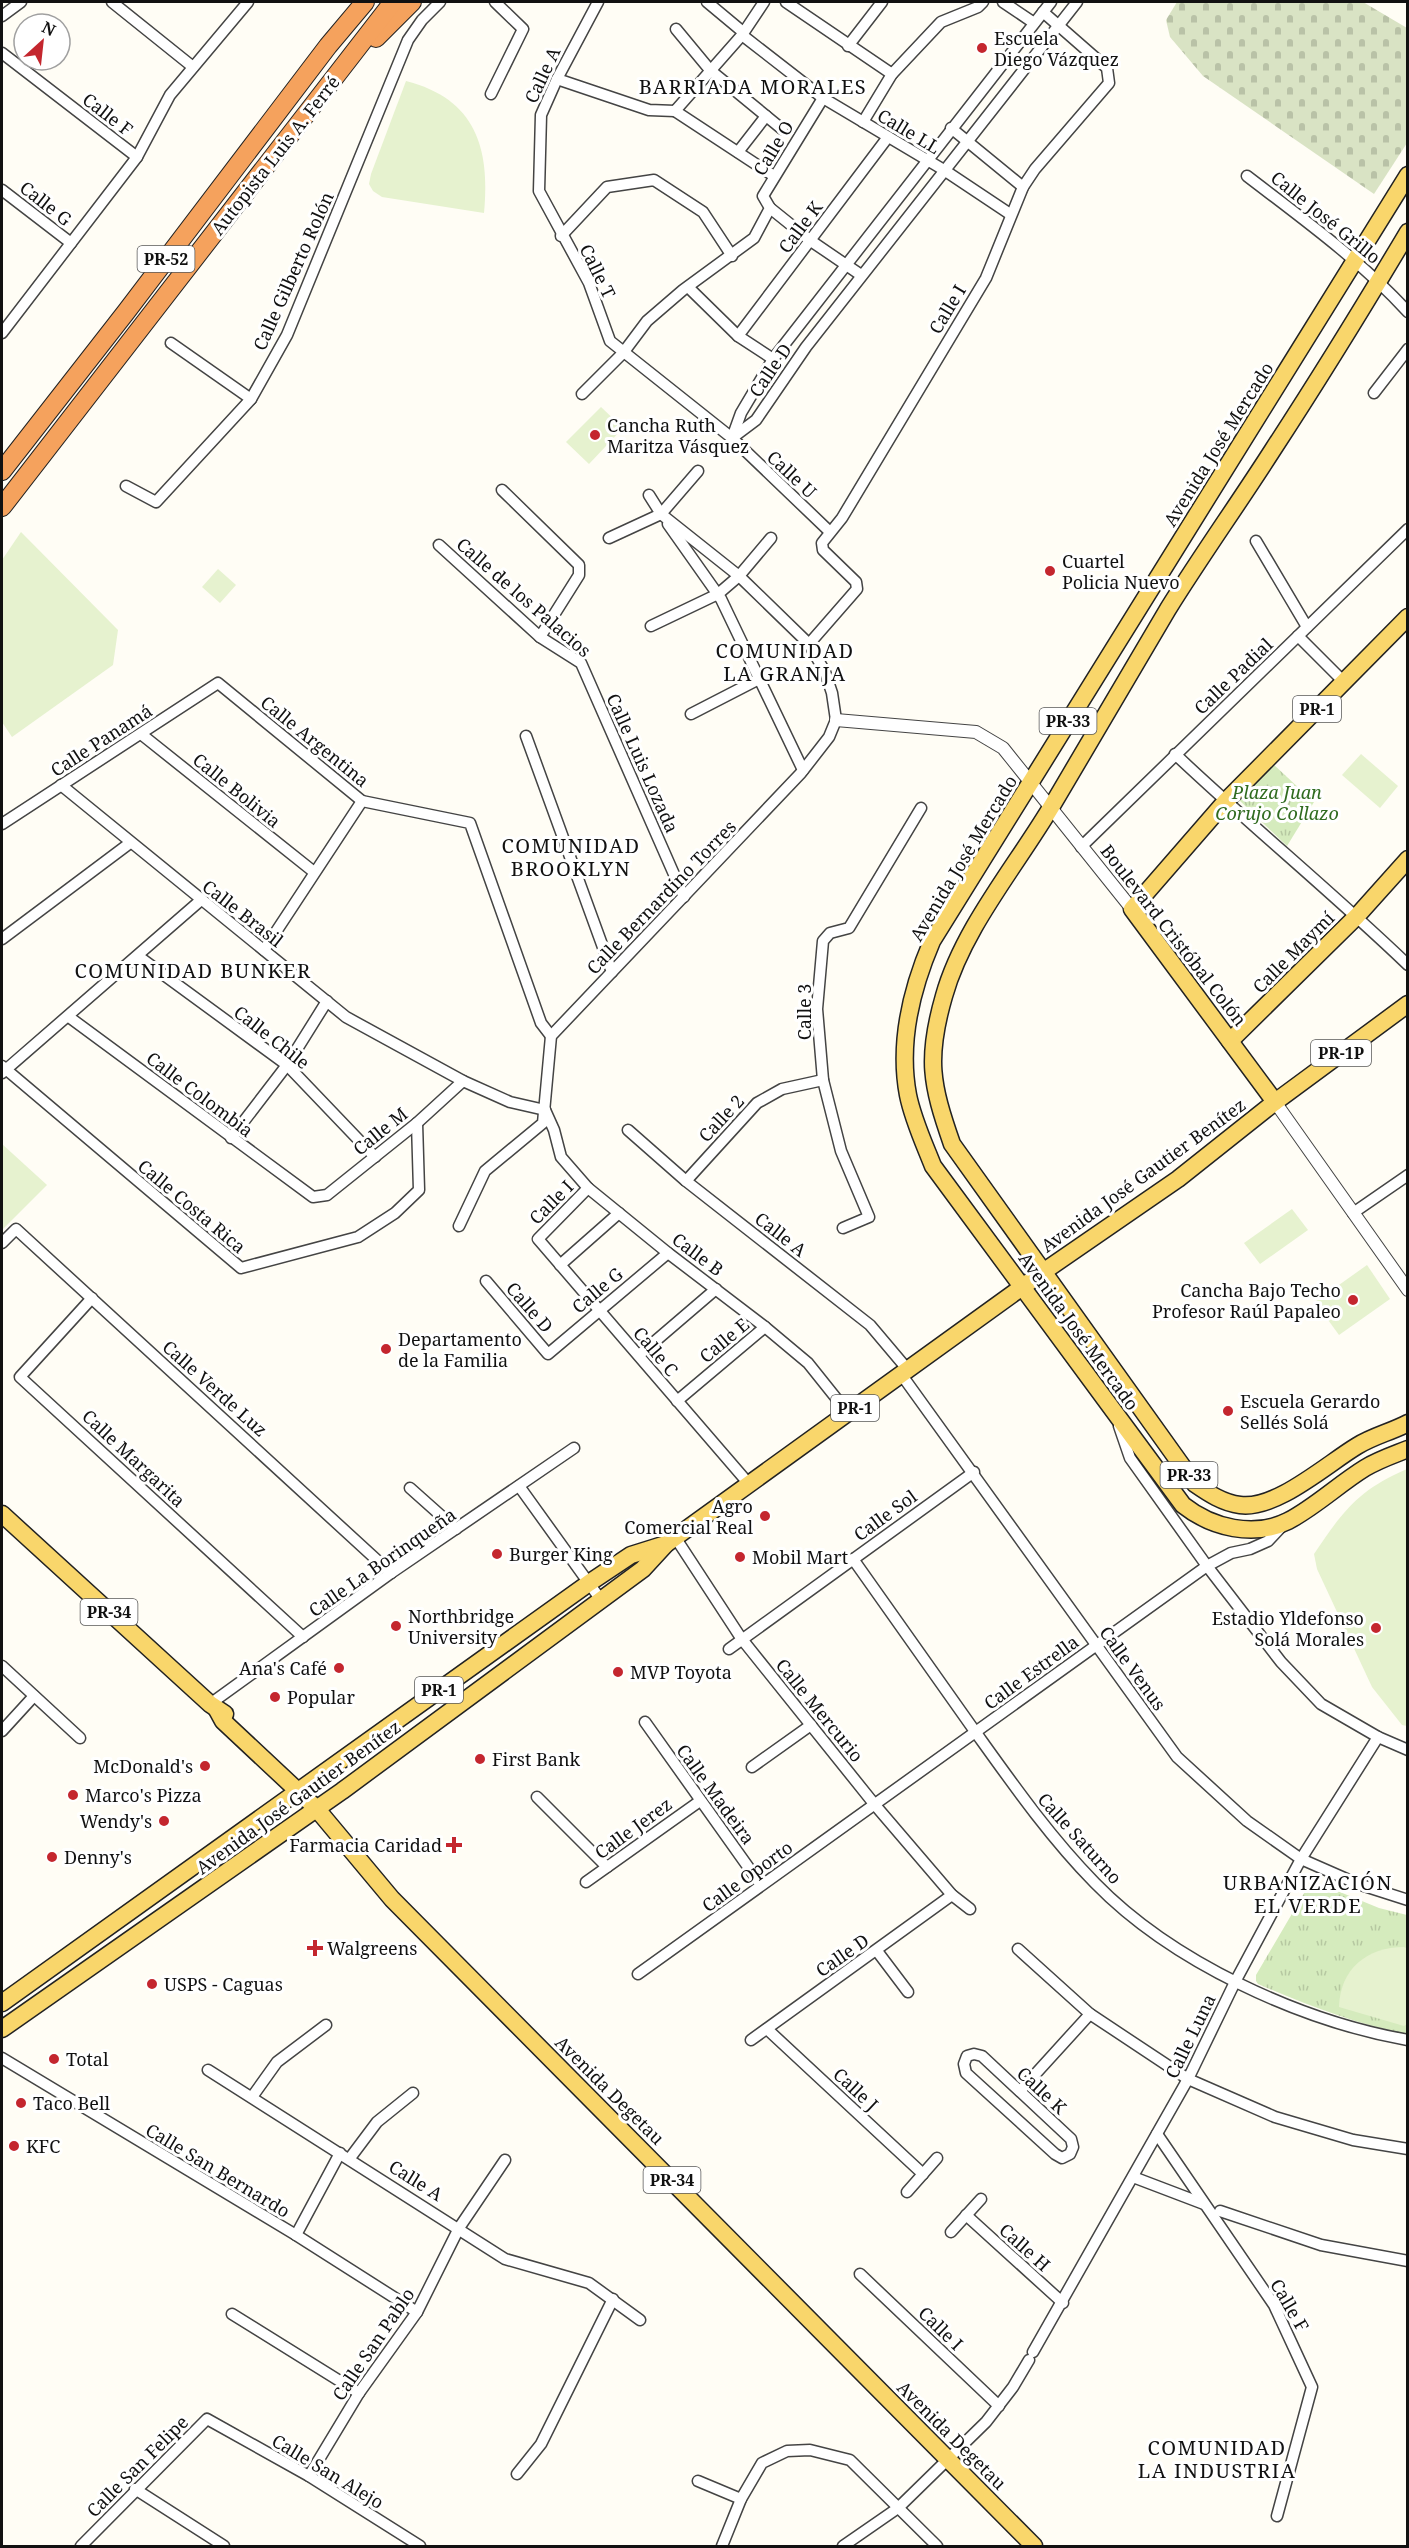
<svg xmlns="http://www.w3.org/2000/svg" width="1409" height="2548" font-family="'Noto Serif',serif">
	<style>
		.cemetery { fill: url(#cemetery-stones) }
		.park { fill: url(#park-tufts) }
		.pitch { fill: #e6f2cf }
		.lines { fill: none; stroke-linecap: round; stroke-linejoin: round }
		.minor-casing { stroke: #444; stroke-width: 13 }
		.tertiary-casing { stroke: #444; stroke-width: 14 }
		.primary-casing { stroke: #222; stroke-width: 19 }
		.motorway-casing { stroke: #222; stroke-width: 20 }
		.minor { stroke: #fff; stroke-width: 10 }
		.tertiary { stroke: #fff; stroke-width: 12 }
		.primary { stroke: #f9d66b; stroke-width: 16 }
		.motorway { stroke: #f5a25d; stroke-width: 18 }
		.poi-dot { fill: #c4262e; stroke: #fff; stroke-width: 2 }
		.labels { text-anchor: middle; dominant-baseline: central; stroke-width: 6; stroke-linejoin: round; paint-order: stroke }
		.shield { fill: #fff; stroke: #585858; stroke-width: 1.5 }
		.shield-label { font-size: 16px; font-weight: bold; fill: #111 }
		.poi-label { font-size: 18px; fill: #111; stroke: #fff; text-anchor: start }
		.street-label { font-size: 18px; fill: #111; stroke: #fff }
		.park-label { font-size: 18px; font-style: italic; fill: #2f6b1f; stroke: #fff }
		.neighbourhood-label { font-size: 20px; letter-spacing: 1.5px; fill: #111; stroke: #fff }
	</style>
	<defs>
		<pattern id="cemetery-stones" width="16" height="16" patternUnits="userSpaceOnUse" patternTransform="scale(1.5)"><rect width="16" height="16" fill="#d9e3c4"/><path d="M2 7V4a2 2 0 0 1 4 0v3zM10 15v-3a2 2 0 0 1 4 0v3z" fill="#b9c2a7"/></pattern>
		<pattern id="park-tufts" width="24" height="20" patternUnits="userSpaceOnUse" patternTransform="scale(1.5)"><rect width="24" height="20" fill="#d5ebbd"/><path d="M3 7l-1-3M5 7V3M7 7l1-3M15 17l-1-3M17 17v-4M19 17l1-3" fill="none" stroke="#b6c8a1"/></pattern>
	</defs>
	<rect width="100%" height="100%" fill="#fffdf5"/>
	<!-- cemetery -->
	<path class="cemetery" d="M1177,2H1363L1407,28V143L1374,194L1203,76L1170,37L1166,20Z"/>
	<!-- park -->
	<g class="park">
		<path d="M1273,764L1314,802L1287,846L1239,800Z"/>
		<path d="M1313,1881L1379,1908L1407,1915V2034C1355,2024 1307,2005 1258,1984L1256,1981V1975L1310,1883Z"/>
	</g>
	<!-- pitch -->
	<g class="pitch">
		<path d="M406,81C476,99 490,148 484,213L382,197L373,191L369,184L371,174Z"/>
		<path d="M601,407L623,428L589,464L566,442Z"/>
		<path d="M21,532L118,630L113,665L12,737L2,722V560Z"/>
		<path d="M218,569L236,585L220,603L202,587Z"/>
		<path d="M1361,754L1398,786L1380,808L1342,775Z"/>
		<path d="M2,1144L47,1185L2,1230Z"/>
		<path d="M1292,1209L1308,1230L1260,1264L1244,1243Z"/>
		<path d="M1367,1265L1390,1299L1339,1335L1315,1302Z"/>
		<path d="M1407,1469V1726L1402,1725L1372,1687L1317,1569L1314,1554C1343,1511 1358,1490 1407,1469Z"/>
		<path d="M1404,1947L1408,1949L1407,2024L1404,2026L1339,2007C1340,1969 1367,1947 1404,1947Z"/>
	</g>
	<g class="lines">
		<defs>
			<g id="minor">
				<path d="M112,2L193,67"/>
				<path d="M598,2L557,79L541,115L539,191L589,283L610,341L732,438L830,532"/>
				<path d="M707,2L743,32"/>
				<path d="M786,2L892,74"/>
				<path d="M1003,2L1034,23"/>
				<path d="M2,16L21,2"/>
				<path d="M676,29L710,70L782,129"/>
				<path d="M742,35L823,98L944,170L1010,214"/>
				<path d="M848,46L882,2"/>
				<path d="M2,53L137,157"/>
				<path d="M557,79L649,110L675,111L742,35L764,2"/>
				<path d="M491,94L523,29L495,2"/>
				<path d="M675,111L774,176"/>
				<path d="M863,122L892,74L941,22L978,7L983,2"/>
				<path d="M951,128L1023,187"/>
				<path d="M738,152L766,116"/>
				<path d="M1247,176C1303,219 1360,260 1408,312"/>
				<path d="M2,190L71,243"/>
				<path d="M770,208L811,241L861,275"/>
				<path d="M561,236L607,187L654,180L703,212L732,256"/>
				<path d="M688,287L738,336L773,359"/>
				<path d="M2,333L137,157L170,95L248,2"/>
				<path d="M738,336L888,137"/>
				<path d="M171,343L251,399"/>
				<path d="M1374,393L1408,349"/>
				<path d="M582,394L623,353L647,321L683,290L754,238L770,208L763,196L823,98"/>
				<path d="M732,438L756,420L806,347L1077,2"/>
				<path d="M732,438L741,413L773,359L1051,2"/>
				<path d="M126,486L156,502L251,399L287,335L408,40L422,20L440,2"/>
				<path d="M502,490L579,565V575L540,637"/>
				<path d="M668,524L721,599L803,770"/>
				<path d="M609,538L661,514L698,471"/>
				<path d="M1256,541L1307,627"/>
				<path d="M439,545L540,637L581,663L684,897"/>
				<path d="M651,626L718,594L739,576L771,538"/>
				<path d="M1298,636L1344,682"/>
				<path d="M809,644L857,589L856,582L823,550L822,543L842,518L986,278L1023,187L1035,169L1109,83L1107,68L1043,12"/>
				<path d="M691,714L759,679"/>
				<path d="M141,734L314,872"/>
				<path d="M526,736L612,972"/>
				<path d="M1175,754C1251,826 1332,892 1408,965"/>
				<path d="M61,785L346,1017L463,1081L510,1102L545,1110"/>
				<path d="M2,824L218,683L362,801L470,823L541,1023L551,1036"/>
				<path d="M1081,847L1408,529"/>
				<path d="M2,939L130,843"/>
				<path d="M264,950L362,801"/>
				<path d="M138,956L287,1065L375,1157"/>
				<path d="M69,1017L313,1197L327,1195L417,1123L463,1081"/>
				<path d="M2,1066L241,1268L358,1237L395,1213L419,1190L417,1123"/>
				<path d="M2,1073L201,900"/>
				<path d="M545,1110L554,1130L561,1157L588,1188L668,1253L765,1327L808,1363L848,1413"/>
				<path d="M628,1130L686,1181L870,1325L908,1370"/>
				<path d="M231,1138L287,1065L327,1001"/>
				<path d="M686,1181L757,1103L782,1089L823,1080"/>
				<path d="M588,1188L538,1239L749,1484"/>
				<path d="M1353,1213L1408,1175"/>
				<path d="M459,1226L485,1171L543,1123L551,1036L801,773L829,737L836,720L832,693L825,672L809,644L739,576L661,514L649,495"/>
				<path d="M843,1228L869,1217L841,1151L823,1080L817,1009L823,941L830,933L849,928L921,808"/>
				<path d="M2,1243L16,1229L391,1573"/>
				<path d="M560,1265L619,1213"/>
				<path d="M486,1281L548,1354L668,1253"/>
				<path d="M92,1298L20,1377L303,1637"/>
				<path d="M639,1355L716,1289"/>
				<path d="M901,1374L1177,1757L1247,1821L1301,1859L1358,1884L1408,1900"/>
				<path d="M677,1401L765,1327"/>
				<path d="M1119,1426L1130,1458L1207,1566L1281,1662L1321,1704L1378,1737L1408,1750"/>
				<path d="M519,1486L601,1600"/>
				<path d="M410,1488L456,1529"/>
				<path d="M675,1537L741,1638L875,1805L952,1895L970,1909"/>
				<path d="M853,1559C893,1616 934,1673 974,1730C1012,1783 1049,1836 1095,1883C1172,1962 1300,2021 1408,2040"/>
				<path d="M729,1649L974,1472"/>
				<path d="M2,1666L80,1738"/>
				<path d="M210,1704L391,1573L574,1448"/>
				<path d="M645,1722L761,1885"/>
				<path d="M2,1731L34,1696"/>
				<path d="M752,1767L811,1725"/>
				<path d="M537,1797L607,1867"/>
				<path d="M586,1882L700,1801"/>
				<path d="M1018,1949L1090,2014L1188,2079L1275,2117L1353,2140L1408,2149"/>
				<path d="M877,1951L908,1992"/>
				<path d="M638,1974L1207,1566L1231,1553L1250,1549L1268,1541L1283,1525"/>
				<path d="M767,2029L923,2174"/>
				<path d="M751,2040L952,1895"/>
				<path d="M974,2054L982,2056L1071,2139L1073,2147L1070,2154L1062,2158L1055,2154L966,2073L964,2064L967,2056Z"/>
				<path d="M2,2058L296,2235L417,2312"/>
				<path d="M208,2070L505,2259L589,2283L640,2320"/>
				<path d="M1020,2091L1090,2014"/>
				<path d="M252,2097L277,2062L326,2025"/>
				<path d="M1157,2134L1274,2305L1312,2387L1277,2516"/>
				<path d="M350,2158L377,2122L413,2093"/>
				<path d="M1133,2177L1204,2204"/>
				<path d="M907,2192L937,2158"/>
				<path d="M1220,2211L1321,2245L1408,2261"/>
				<path d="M966,2215L1063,2303"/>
				<path d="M951,2232L981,2199"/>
				<path d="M296,2235L340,2153"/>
				<path d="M860,2274L999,2406"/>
				<path d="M232,2314L359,2393"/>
				<path d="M1033,2352L1188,2079L1235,1982L1301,1859L1378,1737"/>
				<path d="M517,2474L541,2444L613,2299"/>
				<path d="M309,2476L359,2393L417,2312L459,2228L505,2160"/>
				<path d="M698,2481L741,2499"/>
				<path d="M135,2489L224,2546"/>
				<path d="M81,2546L207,2419L309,2476L420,2546"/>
				<path d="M722,2546L741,2499L762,2463L787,2451L810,2450L850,2460L937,2546"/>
				<path d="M843,2546L898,2508L986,2422L1013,2387L1029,2360"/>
			</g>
			<g id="tertiary">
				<path d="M836,720L976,732L1003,748L1132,909"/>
				<path d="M1275,1102L1408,1290"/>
			</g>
			<g id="primary">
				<path d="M1408,175L932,941C911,990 898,1042 908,1095C913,1120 924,1143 933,1166L1183,1505C1212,1528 1254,1538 1288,1521C1315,1507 1339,1484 1365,1468C1378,1460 1393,1455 1408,1449"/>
				<path d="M1408,232C1364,306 1319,379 1272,451C1238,504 1201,556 1168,609C1129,674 1091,739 1053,804C1017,865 963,928 944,996C926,1058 931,1084 952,1144L1195,1484C1208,1493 1223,1503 1240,1505C1276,1510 1327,1464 1357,1446C1373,1436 1391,1432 1408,1423"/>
				<path d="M1230,1041L1357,916L1408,859"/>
				<path d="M1275,1102L1132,909L1225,802L1408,617"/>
				<path d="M2,1514L210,1704L225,1714"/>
				<path d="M217,1710L223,1721L316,1808L392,1899L1034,2546"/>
				<path d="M2,2003L589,1583L631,1555L666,1544"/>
				<path d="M2,2029L342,1791L643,1569L666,1544L1043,1272L1178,1179L1275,1102L1408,1004"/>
			</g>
			<g id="motorway">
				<path d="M376,38L412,2"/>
				<path d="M2,471L126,312L328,46L365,2"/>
				<path d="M2,507L393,2"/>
			</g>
		</defs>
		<!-- minor casing -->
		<use href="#minor" class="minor-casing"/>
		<!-- tertiary casing -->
		<use href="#tertiary" class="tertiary-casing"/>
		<!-- primary casing -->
		<use href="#primary" class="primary-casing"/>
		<!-- motorway casing -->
		<use href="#motorway" class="motorway-casing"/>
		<!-- minor -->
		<use href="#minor" class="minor"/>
		<!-- tertiary -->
		<use href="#tertiary" class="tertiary"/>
		<!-- primary -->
		<use href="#primary" class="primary"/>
		<!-- motorway -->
		<use href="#motorway" class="motorway"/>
	</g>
	<!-- markers -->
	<g class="poi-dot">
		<circle cx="982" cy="48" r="6"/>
		<circle cx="595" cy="435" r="6"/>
		<circle cx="1050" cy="571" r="6"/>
		<circle cx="1353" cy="1300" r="6"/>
		<circle cx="386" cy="1349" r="6"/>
		<circle cx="1228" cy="1411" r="6"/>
		<circle cx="765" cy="1516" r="6"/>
		<circle cx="497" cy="1554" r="6"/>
		<circle cx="740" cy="1557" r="6"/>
		<circle cx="396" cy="1626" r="6"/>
		<circle cx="1376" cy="1628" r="6"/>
		<circle cx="339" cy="1668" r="6"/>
		<circle cx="618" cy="1672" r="6"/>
		<circle cx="275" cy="1697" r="6"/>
		<circle cx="480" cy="1759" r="6"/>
		<circle cx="205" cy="1766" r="6"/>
		<circle cx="73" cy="1795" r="6"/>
		<circle cx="164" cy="1821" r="6"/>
		<path d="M451 1836h6v6h6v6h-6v6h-6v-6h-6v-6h6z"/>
		<circle cx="52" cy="1857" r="6"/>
		<path d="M312 1939h6v6h6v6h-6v6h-6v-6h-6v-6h6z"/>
		<circle cx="152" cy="1984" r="6"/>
		<circle cx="54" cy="2059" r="6"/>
		<circle cx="21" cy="2103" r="6"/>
		<circle cx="14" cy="2146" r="6"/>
	</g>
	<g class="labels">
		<!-- shield labels -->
		<g class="shield">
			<rect x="137.5" y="246" width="57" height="26" rx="4.5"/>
			<rect x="1293" y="696" width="48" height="26" rx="4.5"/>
			<rect x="1039.5" y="708" width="57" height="26" rx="4.5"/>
			<rect x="1311" y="1040" width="60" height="26" rx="4.5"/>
			<rect x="831" y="1395" width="48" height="26" rx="4.5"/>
			<rect x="1160.5" y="1462" width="57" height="26" rx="4.5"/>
			<rect x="80.5" y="1599" width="57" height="26" rx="4.5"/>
			<rect x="415" y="1677" width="48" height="26" rx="4.5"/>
			<rect x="643.5" y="2167" width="57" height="26" rx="4.5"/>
		</g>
		<g class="shield-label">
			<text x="166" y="259">PR-52</text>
			<text x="1317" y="709">PR-1</text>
			<text x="1068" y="721">PR-33</text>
			<text x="1341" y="1053">PR-1P</text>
			<text x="855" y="1408">PR-1</text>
			<text x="1189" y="1475">PR-33</text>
			<text x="109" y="1612">PR-34</text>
			<text x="439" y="1690">PR-1</text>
			<text x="672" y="2180">PR-34</text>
		</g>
		<!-- poi labels -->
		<g class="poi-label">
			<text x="994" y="38">Escuela<tspan x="994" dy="21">Diego Vázquez</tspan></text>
			<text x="607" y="425">Cancha Ruth<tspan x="607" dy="21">Maritza Vásquez</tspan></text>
			<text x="1062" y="561">Cuartel<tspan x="1062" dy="21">Policia Nuevo</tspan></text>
			<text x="1341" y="1290" text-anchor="end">Cancha Bajo Techo<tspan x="1341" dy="21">Profesor Raúl Papaleo</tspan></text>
			<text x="398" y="1339">Departamento<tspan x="398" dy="21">de la Familia</tspan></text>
			<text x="1240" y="1401">Escuela Gerardo<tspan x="1240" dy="21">Sellés Solá</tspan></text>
			<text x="753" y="1506" text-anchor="end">Agro<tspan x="753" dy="21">Comercial Real</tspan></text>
			<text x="509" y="1554">Burger King</text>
			<text x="752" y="1557">Mobil Mart</text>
			<text x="408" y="1616">Northbridge<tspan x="408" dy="21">University</tspan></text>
			<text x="1364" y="1618" text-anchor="end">Estadio Yldefonso<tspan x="1364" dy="21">Solá Morales</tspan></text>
			<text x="327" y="1668" text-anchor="end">Ana's Café</text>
			<text x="630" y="1672">MVP Toyota</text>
			<text x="287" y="1697">Popular</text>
			<text x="492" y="1759">First Bank</text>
			<text x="193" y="1766" text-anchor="end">McDonald's</text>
			<text x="85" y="1795">Marco's Pizza</text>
			<text x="152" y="1821" text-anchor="end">Wendy's</text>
			<text x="442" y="1845" text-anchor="end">Farmacia Caridad</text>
			<text x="64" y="1857">Denny's</text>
			<text x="327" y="1948">Walgreens</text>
			<text x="164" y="1984">USPS - Caguas</text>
			<text x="66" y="2059">Total</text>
			<text x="33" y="2103">Taco Bell</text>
			<text x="26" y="2146">KFC</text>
		</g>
		<!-- street labels -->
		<g class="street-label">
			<text transform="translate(542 75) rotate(-65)">Calle A</text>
			<text transform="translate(108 114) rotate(38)">Calle F</text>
			<text transform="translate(909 131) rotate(31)">Calle LL</text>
			<text transform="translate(773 148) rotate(-59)">Calle O</text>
			<text transform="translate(275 155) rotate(-52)">Autopista Luis A. Ferré</text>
			<text transform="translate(46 203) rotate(38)">Calle G</text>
			<text transform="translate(1326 217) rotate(39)">Calle José Grillo</text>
			<text transform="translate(800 227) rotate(-53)">Calle K</text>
			<text transform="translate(293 271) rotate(-66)">Calle Gilberto Rolón</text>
			<text transform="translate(598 271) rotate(64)">Calle T</text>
			<text transform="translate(947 309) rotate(-59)">Calle I</text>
			<text transform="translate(770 370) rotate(-56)">Calle D</text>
			<text transform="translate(1218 444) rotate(-58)">Avenida José Mercado</text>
			<text transform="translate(792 474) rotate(43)">Calle U</text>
			<text transform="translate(524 597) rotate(41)">Calle de los Palacios</text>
			<text transform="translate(1233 676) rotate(-44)">Calle Padial</text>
			<text transform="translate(101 740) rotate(-33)">Calle Panamá</text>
			<text transform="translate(315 741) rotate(39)">Calle Argentina</text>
			<text transform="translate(643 763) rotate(66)">Calle Luis Lozada</text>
			<text transform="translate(237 790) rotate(39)">Calle Bolivia</text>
			<text transform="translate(963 858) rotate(-59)">Avenida José Mercado</text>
			<text transform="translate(661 897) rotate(-46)">Calle Bernardino Torres</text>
			<text transform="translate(243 913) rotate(38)">Calle Brasil</text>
			<text transform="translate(1174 935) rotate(52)">Boulevard Cristóbal Colón</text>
			<text transform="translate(1293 952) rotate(-45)">Calle Maymí</text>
			<text transform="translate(804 1012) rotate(-90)">Calle 3</text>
			<text transform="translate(272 1037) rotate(38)">Calle Chile</text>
			<text transform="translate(200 1094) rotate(37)">Calle Colombia</text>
			<text transform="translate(721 1118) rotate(-47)">Calle 2</text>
			<text transform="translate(380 1131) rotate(-39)">Calle M</text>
			<text transform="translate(1143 1175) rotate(-36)">Avenida José Gautier Benítez</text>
			<text transform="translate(551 1202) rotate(-45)">Calle I</text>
			<text transform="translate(192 1206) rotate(40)">Calle Costa Rica</text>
			<text transform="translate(781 1234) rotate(38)">Calle A</text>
			<text transform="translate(698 1254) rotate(37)">Calle B</text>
			<text transform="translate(597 1290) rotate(-40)">Calle G</text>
			<text transform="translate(530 1307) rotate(49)">Calle D</text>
			<text transform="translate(1079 1331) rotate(54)">Avenida José Mercado</text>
			<text transform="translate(724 1340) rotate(-40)">Calle E</text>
			<text transform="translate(656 1351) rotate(50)">Calle C</text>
			<text transform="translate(215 1388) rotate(42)">Calle Verde Luz</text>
			<text transform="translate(134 1458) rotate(43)">Calle Margarita</text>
			<text transform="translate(885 1515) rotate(-36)">Calle Sol</text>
			<text transform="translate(382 1562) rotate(-35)">Calle La Borinqueña</text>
			<text transform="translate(1133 1668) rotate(54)">Calle Venus</text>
			<text transform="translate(1031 1672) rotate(-36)">Calle Estrella</text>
			<text transform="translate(820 1710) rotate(51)">Calle Mercurio</text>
			<text transform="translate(716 1794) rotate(54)">Calle Madeira</text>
			<text transform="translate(298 1797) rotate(-36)">Avenida José Gautier Benítez</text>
			<text transform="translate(633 1828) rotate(-36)">Calle Jerez</text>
			<text transform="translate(1080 1838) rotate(48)">Calle Saturno</text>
			<text transform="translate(747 1876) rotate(-36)">Calle Oporto</text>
			<text transform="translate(842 1955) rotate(-35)">Calle D</text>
			<text transform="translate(1190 2036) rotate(-64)">Calle Luna</text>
			<text transform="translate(856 2089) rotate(43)">Calle J</text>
			<text transform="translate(610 2090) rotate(45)">Avenida Degetau</text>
			<text transform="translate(1042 2090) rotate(43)">Calle K</text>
			<text transform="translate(218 2170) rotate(31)">Calle San Bernardo</text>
			<text transform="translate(416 2180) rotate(32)">Calle A</text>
			<text transform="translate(1025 2247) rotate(42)">Calle H</text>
			<text transform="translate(1290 2305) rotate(60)">Calle F</text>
			<text transform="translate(941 2328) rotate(44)">Calle I</text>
			<text transform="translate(373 2344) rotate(-56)">Calle San Pablo</text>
			<text transform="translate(952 2435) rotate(45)">Avenida Degetau</text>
			<text transform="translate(137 2466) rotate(-45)">Calle San Felipe</text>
			<text transform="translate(328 2471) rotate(31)">Calle San Alejo</text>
		</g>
		<!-- park labels -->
		<g class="park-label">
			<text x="1277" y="792">Plaza Juan<tspan x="1277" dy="21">Corujo Collazo</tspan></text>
		</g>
		<!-- neighbourhood labels -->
		<g class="neighbourhood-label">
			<text x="753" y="86">BARRIADA MORALES</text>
			<text x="785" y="650">COMUNIDAD<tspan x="785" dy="23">LA GRANJA</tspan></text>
			<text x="571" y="845">COMUNIDAD<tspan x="571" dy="23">BROOKLYN</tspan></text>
			<text x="193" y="970">COMUNIDAD BUNKER</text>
			<text x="1308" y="1882">URBANIZACIÓN<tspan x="1308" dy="23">EL VERDE</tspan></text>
			<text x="1217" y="2447">COMUNIDAD<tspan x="1217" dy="23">LA INDUSTRIA</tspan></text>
		</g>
	</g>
	<!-- border -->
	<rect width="1409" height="2548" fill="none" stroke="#111111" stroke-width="6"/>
	<!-- north arrow -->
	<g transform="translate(42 42) rotate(27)"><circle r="28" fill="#ffffff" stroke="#a0a0a0" stroke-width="1.5"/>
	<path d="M0-4.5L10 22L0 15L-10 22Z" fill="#c4262e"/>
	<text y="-9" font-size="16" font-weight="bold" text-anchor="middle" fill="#111111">N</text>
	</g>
</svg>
